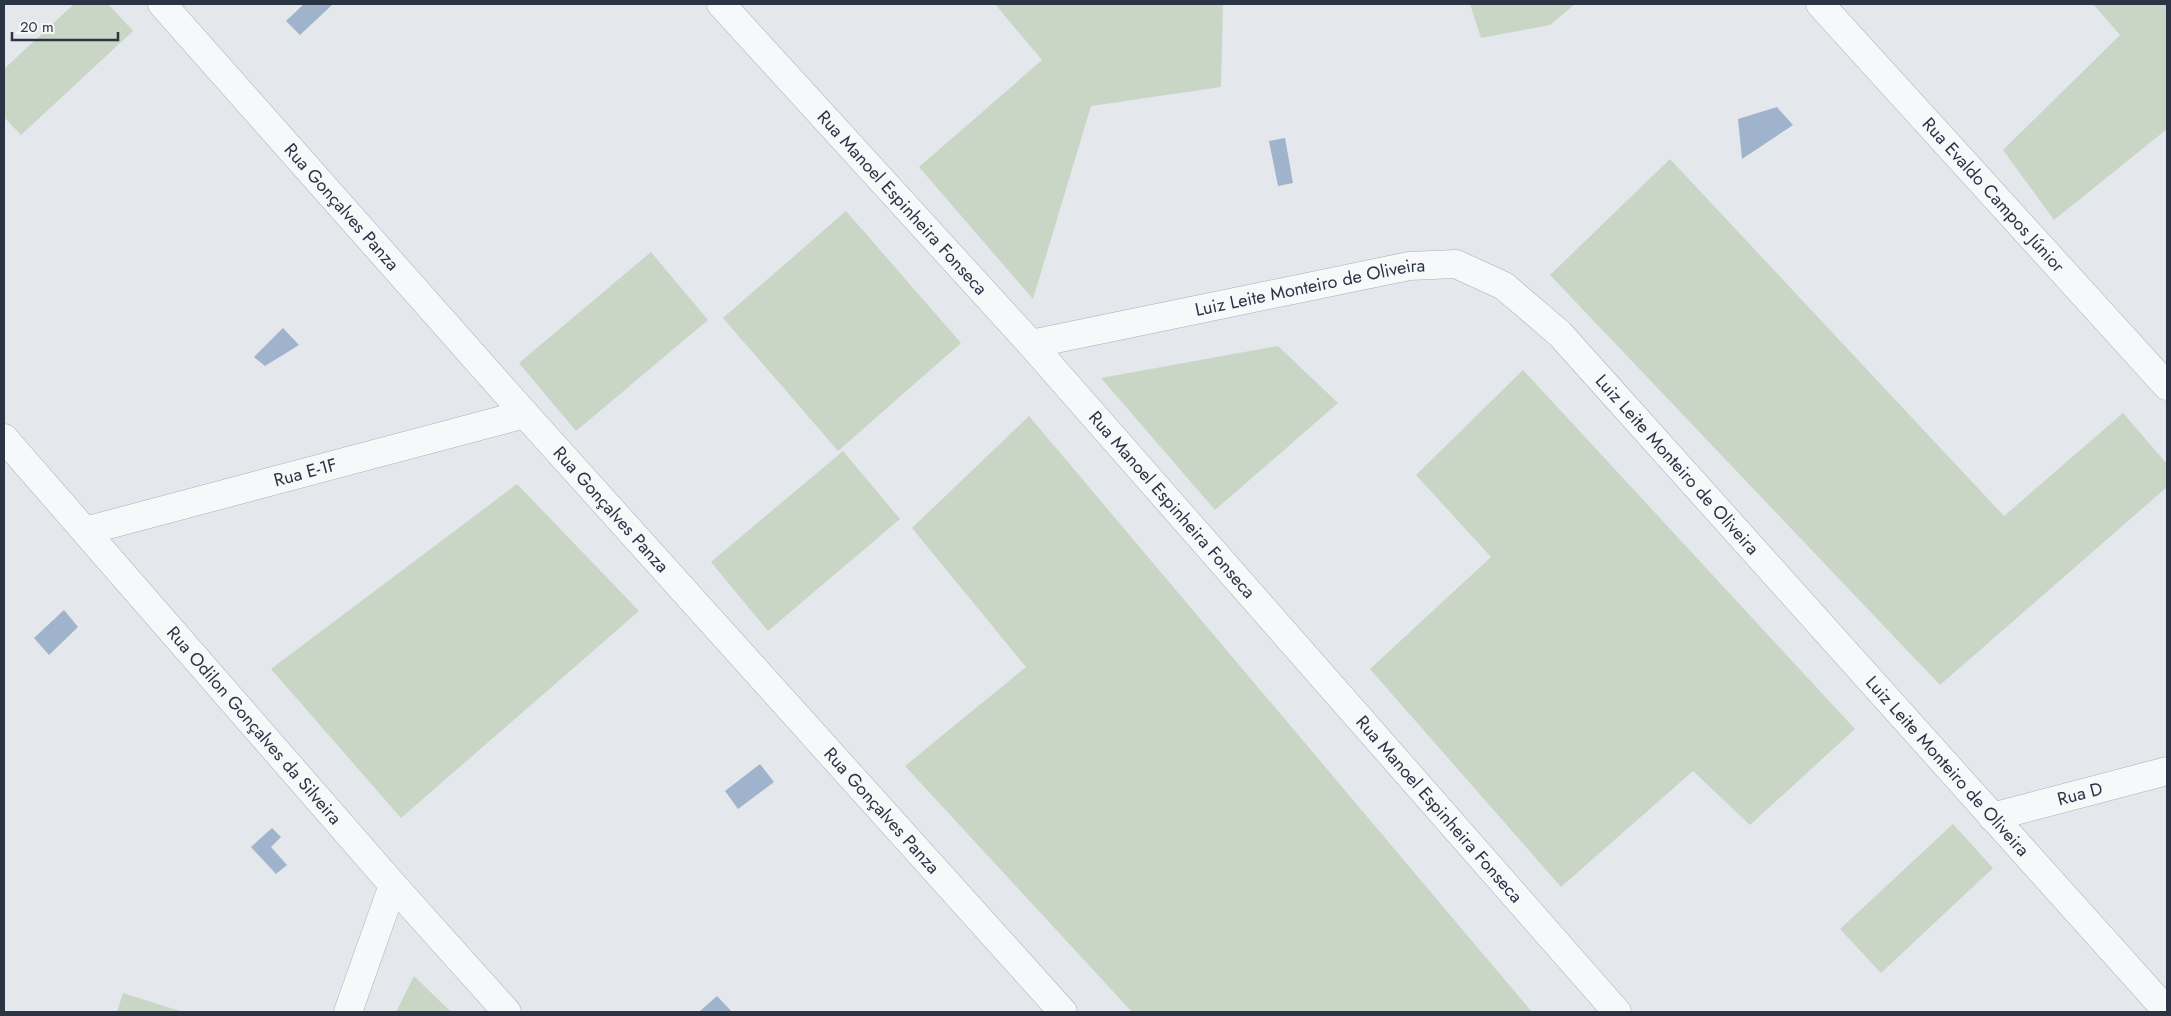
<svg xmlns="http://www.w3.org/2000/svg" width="2171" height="1016" font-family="Jost,sans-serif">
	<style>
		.green { fill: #c9d6c5 }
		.water { fill: #9fb4cc }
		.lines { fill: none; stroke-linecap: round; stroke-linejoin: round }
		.minor-casing { stroke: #a9aeb7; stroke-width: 29 }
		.minor { stroke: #f7f8fa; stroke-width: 28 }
		.labels { text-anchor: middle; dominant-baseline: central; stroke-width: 4; stroke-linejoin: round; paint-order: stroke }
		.street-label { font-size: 18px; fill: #2b3445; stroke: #f4f6f9 }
	</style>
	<rect width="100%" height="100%" fill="#e4e7ec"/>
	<!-- green -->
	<g class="green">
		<path d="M74,4H108L133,31L21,135L4,117V69Z"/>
		<path d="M995,4H1223L1221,87L1091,106L1033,299L919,167L1042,60Z"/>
		<path d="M1470,4H1575L1550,25L1481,38Z"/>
		<path d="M2093,4H2167V129L2054,220L2003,150L2120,35Z"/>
		<path d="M1670,159L2004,516L2123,413L2167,464V487L1940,685L1550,275Z"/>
		<path d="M846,211L961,343L838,451L723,318Z"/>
		<path d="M651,252L708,320L576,431L519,363Z"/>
		<path d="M1278,346L1338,403L1215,510L1101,378Z"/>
		<path d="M1523,370L1855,729L1750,825L1693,771L1561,887L1370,669L1491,557L1416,475Z"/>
		<path d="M1029,416L1532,1012H1132L905,766L1026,667L912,528Z"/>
		<path d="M843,451L900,519L768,631L711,562Z"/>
		<path d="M517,484L639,611L401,818L271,669Z"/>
		<path d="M1953,824L1993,868L1881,973L1840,929Z"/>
		<path d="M414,976L451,1012H396Z"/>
		<path d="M123,993L183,1012H117Z"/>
	</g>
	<!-- water -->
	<g class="water">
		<path d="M304,4H333L300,35L286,21Z"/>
		<path d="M1777,107L1793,125L1742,159L1738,119Z"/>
		<path d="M1285,138L1293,183L1278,186L1269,141Z"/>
		<path d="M283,328L299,345L265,366L254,357Z"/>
		<path d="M64,610L78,627L49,655L34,638Z"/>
		<path d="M760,764L774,782L738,809L725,791Z"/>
		<path d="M272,828L281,837L271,847L287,865L276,874L251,847Z"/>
		<path d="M717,996L732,1012H699Z"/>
	</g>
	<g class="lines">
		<defs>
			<g id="minor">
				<path id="s1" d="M162,4L525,414L1063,1012"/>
				<path id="s2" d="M721,4L1031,344L1617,1012"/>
				<path id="s3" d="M1820,4L2167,386"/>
				<path id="s4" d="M1031,344L1409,266L1456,264L1504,286L1560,334L2167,1011"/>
				<path id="s5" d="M4,438L393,885L507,1012"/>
				<path id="s6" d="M85,531L525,414"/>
				<path id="s7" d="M1992,817L2167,771"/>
				<path d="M348,1012L393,885"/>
			</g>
		</defs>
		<!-- minor casing -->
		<use href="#minor" class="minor-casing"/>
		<!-- minor -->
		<use href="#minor" class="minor"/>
	</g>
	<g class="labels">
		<!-- street labels -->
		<g class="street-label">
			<text stroke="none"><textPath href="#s3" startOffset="258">Rua Evaldo Campos Júnior</textPath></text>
			<text stroke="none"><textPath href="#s2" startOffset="269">Rua Manoel Espinheira Fonseca</textPath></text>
			<text stroke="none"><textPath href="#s1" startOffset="271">Rua Gonçalves Panza</textPath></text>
			<text stroke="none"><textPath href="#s4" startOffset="285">Luiz Leite Monteiro de Oliveira</textPath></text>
			<text stroke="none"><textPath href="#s4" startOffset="735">Luiz Leite Monteiro de Oliveira</textPath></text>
			<text stroke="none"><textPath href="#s6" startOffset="228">Rua E-1F</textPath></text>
			<text stroke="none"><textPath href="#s2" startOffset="674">Rua Manoel Espinheira Fonseca</textPath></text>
			<text stroke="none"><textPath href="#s1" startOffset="676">Rua Gonçalves Panza</textPath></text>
			<text stroke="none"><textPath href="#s5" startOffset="381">Rua Odilon Gonçalves da Silveira</textPath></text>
			<text stroke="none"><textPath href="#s4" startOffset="1140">Luiz Leite Monteiro de Oliveira</textPath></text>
			<text stroke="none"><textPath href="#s7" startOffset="91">Rua D</textPath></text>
			<text stroke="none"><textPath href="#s2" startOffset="1079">Rua Manoel Espinheira Fonseca</textPath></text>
			<text stroke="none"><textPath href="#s1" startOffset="1081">Rua Gonçalves Panza</textPath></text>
		</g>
	</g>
	<!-- border -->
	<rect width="2171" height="1016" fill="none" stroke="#2b3445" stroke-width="10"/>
	<!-- scale -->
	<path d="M12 32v8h106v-8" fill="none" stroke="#2b3445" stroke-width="2.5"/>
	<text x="20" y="32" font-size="15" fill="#2b3445" stroke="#f4f6f9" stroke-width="4" paint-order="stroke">20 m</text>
</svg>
